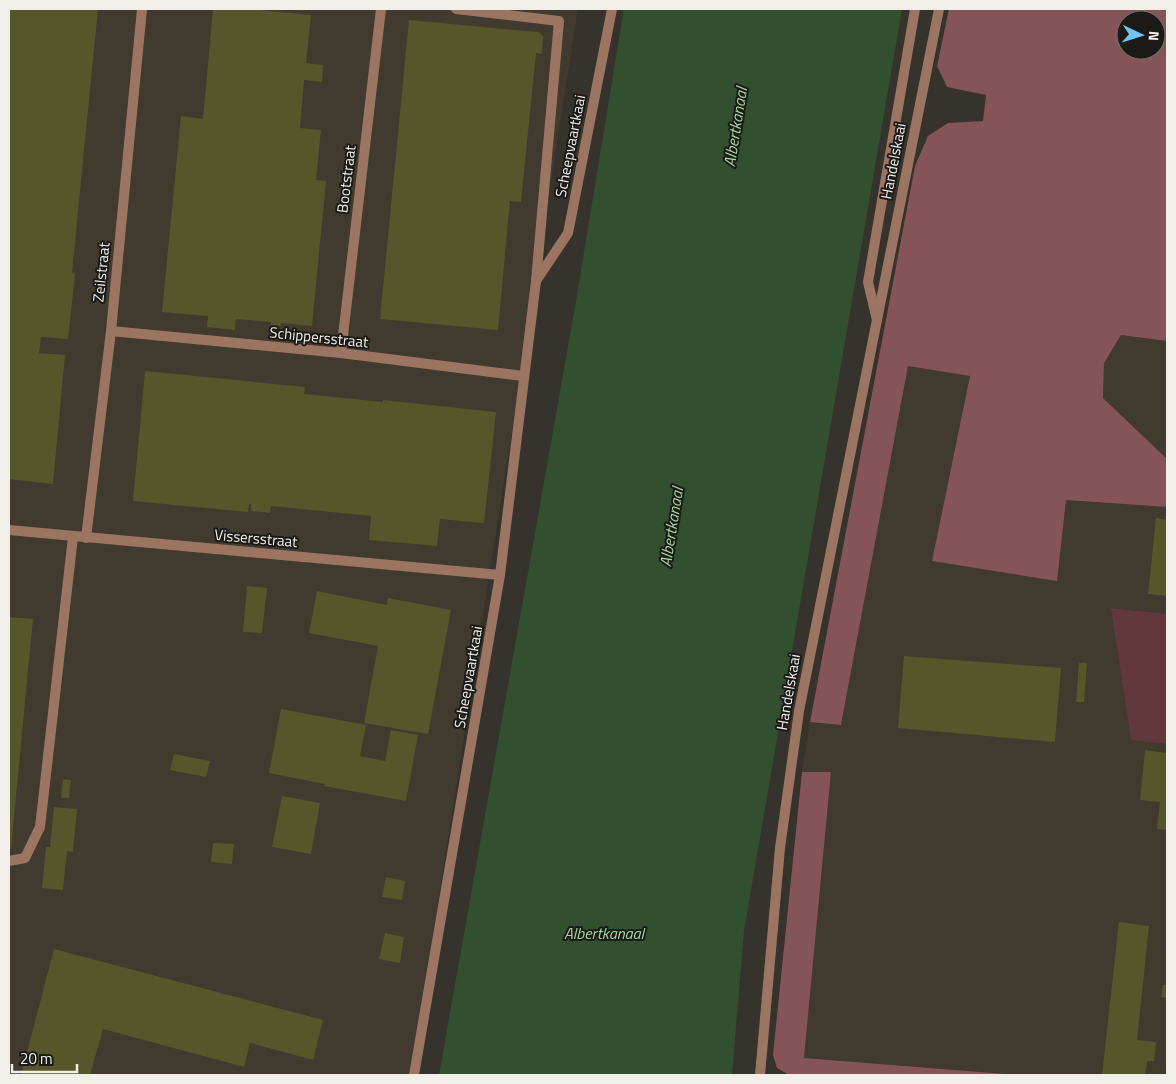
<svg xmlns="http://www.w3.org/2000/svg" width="1176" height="1084" font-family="'Titillium Web',sans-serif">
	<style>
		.built { fill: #413a2e }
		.green { fill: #62383c }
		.forest { fill: #855458; fill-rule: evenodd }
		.water { fill: #32502f }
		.building { fill: #55562a }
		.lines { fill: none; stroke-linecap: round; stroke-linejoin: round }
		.service { stroke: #9b7562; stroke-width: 10 }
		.minor { stroke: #9b7562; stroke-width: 10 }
		.labels { text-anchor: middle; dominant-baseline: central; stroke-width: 4; stroke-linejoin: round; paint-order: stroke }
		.street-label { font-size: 15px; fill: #f2efeb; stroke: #1c1a17 }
		.water-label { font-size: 16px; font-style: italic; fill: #a4d89f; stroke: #1c1a17 }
	</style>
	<rect width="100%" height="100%" fill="#36322c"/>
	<!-- built -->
	<g class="built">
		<path d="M9,9H578L411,1075H9Z"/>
		<path d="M1121,335L1167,341V459L1103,398L1104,363Z"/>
		<path d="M908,366L970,376L932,561L1066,500L1167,507V614L1112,608L1131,739L1167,744V1054L1165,1075H1018L804,1058L831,772H802L810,722L841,725Z"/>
	</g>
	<!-- green -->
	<path class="green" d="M1111,608L1167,614V744L1131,740Z"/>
	<!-- forest -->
	<g class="forest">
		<path d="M949,9H1167V341L1121,335L1104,363L1103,398L1167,459V507L1066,500L1057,581L932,561L970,376L908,366L841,725L810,722L915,166L928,136L948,123L983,121L986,95L947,87L937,66ZM1126,20H1156V50H1126Z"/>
		<path d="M802,772H831L804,1058L1018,1075H789L777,1068L773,1055Z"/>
	</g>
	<!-- water -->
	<path class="water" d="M624,9H902L744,931L732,1075H439L575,307Z"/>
	<!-- building -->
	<g class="building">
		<path d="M9,9H98L72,273L75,274L68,339L41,337L39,353L65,355L53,484L9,479Z"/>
		<path d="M213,9H249L311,15L306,63L323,65L322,82L304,80L300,128L321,130L316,180L326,181L312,326L281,323V326L271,325V322L236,319L235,330L207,327L208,316L162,312L181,116L203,119Z"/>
		<path d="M409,20L538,32L543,36L542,54L536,53L521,202L510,201L498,330L380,319Z"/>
		<path d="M145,371L305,387L304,394L383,402V400L496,412L484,523L440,519L437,546L369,540L371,516L271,506L270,513L251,511V504H249L248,512L133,501Z"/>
		<path d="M1156,518L1167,520V596L1148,594Z"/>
		<path d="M247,586L267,588L262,633L243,632Z"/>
		<path d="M317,591L387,605L388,598L451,610L428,734L364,723L378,646L309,633Z"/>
		<path d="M9,617L33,619L11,848H9Z"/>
		<path d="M904,656L1061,668L1055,742L898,728Z"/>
		<path d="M1079,663H1087L1084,702H1076Z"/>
		<path d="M281,709L366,725L360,756L385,761L391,730L418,735L406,801L324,786L325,784L269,773Z"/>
		<path d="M1145,750L1167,753V830L1157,829L1160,802L1140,800Z"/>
		<path d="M174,754L210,761L206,777L170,770Z"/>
		<path d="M63,779L71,780L69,798H61Z"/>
		<path d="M282,796L320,803L311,854L272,847Z"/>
		<path d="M54,807L77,809L73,852L67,851L63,890L42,888L46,847H50Z"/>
		<path d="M213,843L234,844L232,864L211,862Z"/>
		<path d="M386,877L405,881L402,900L382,897Z"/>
		<path d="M1119,922L1149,926L1137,1040L1156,1042L1154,1061H1147L1145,1075H1102Z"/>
		<path d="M385,933L404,937L400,963L379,959Z"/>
		<path d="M54,949L323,1020L313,1060L250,1043L244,1067L103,1029L90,1075H21Z"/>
		<path d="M1163,985H1167V998L1161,997Z"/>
	</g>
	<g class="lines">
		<!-- service -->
		<g class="service">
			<path d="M536,281L568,233L612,9"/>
			<path d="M877,320L868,282L915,9"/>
			<path d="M9,861L25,858L40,827L73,537"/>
		</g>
		<!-- minor -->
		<g class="minor">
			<path d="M111,331L341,353L523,376"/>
			<path d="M341,353L381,9"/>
			<path d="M9,530L500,575"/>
			<path d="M86,538L111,331L142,9"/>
			<path d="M414,1075L500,575L536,281L559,21L456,9"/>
			<path d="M760,1075L780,848L799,711L939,9"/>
		</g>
	</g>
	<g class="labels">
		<!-- street labels -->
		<g class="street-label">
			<text transform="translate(570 146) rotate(-79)">Scheepvaartkaai</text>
			<text transform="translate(893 161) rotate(-79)">Handelskaai</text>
			<text transform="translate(346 179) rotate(-83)">Bootstraat</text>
			<text transform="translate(101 272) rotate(-84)">Zeilstraat</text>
			<text transform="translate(319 337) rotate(6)">Schippersstraat</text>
			<text transform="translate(256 538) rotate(5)">Vissersstraat</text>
			<text transform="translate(468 677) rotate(-80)">Scheepvaartkaai</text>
			<text transform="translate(788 692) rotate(-80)">Handelskaai</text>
		</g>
		<!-- water labels -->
		<g class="water-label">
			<text transform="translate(735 127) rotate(-81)">Albertkanaal</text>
			<text transform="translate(671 527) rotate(-81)">Albertkanaal</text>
			<text x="604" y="933">Albertkanaal</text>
		</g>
	</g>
	<!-- border -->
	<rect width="1176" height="1084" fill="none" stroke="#f2efeb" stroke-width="20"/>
	<!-- north arrow -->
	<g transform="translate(1141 35) rotate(94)"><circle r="24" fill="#1c1a17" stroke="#726f6c"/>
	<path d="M0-4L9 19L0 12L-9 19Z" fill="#70c2f4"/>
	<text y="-8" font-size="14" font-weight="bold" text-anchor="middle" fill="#f2efeb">N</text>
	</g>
	<!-- scale -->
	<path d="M12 1064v8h65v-8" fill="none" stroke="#f2efeb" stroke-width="2.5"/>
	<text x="20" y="1064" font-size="15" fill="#f2efeb" stroke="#1c1a17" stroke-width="4" paint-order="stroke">20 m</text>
</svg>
